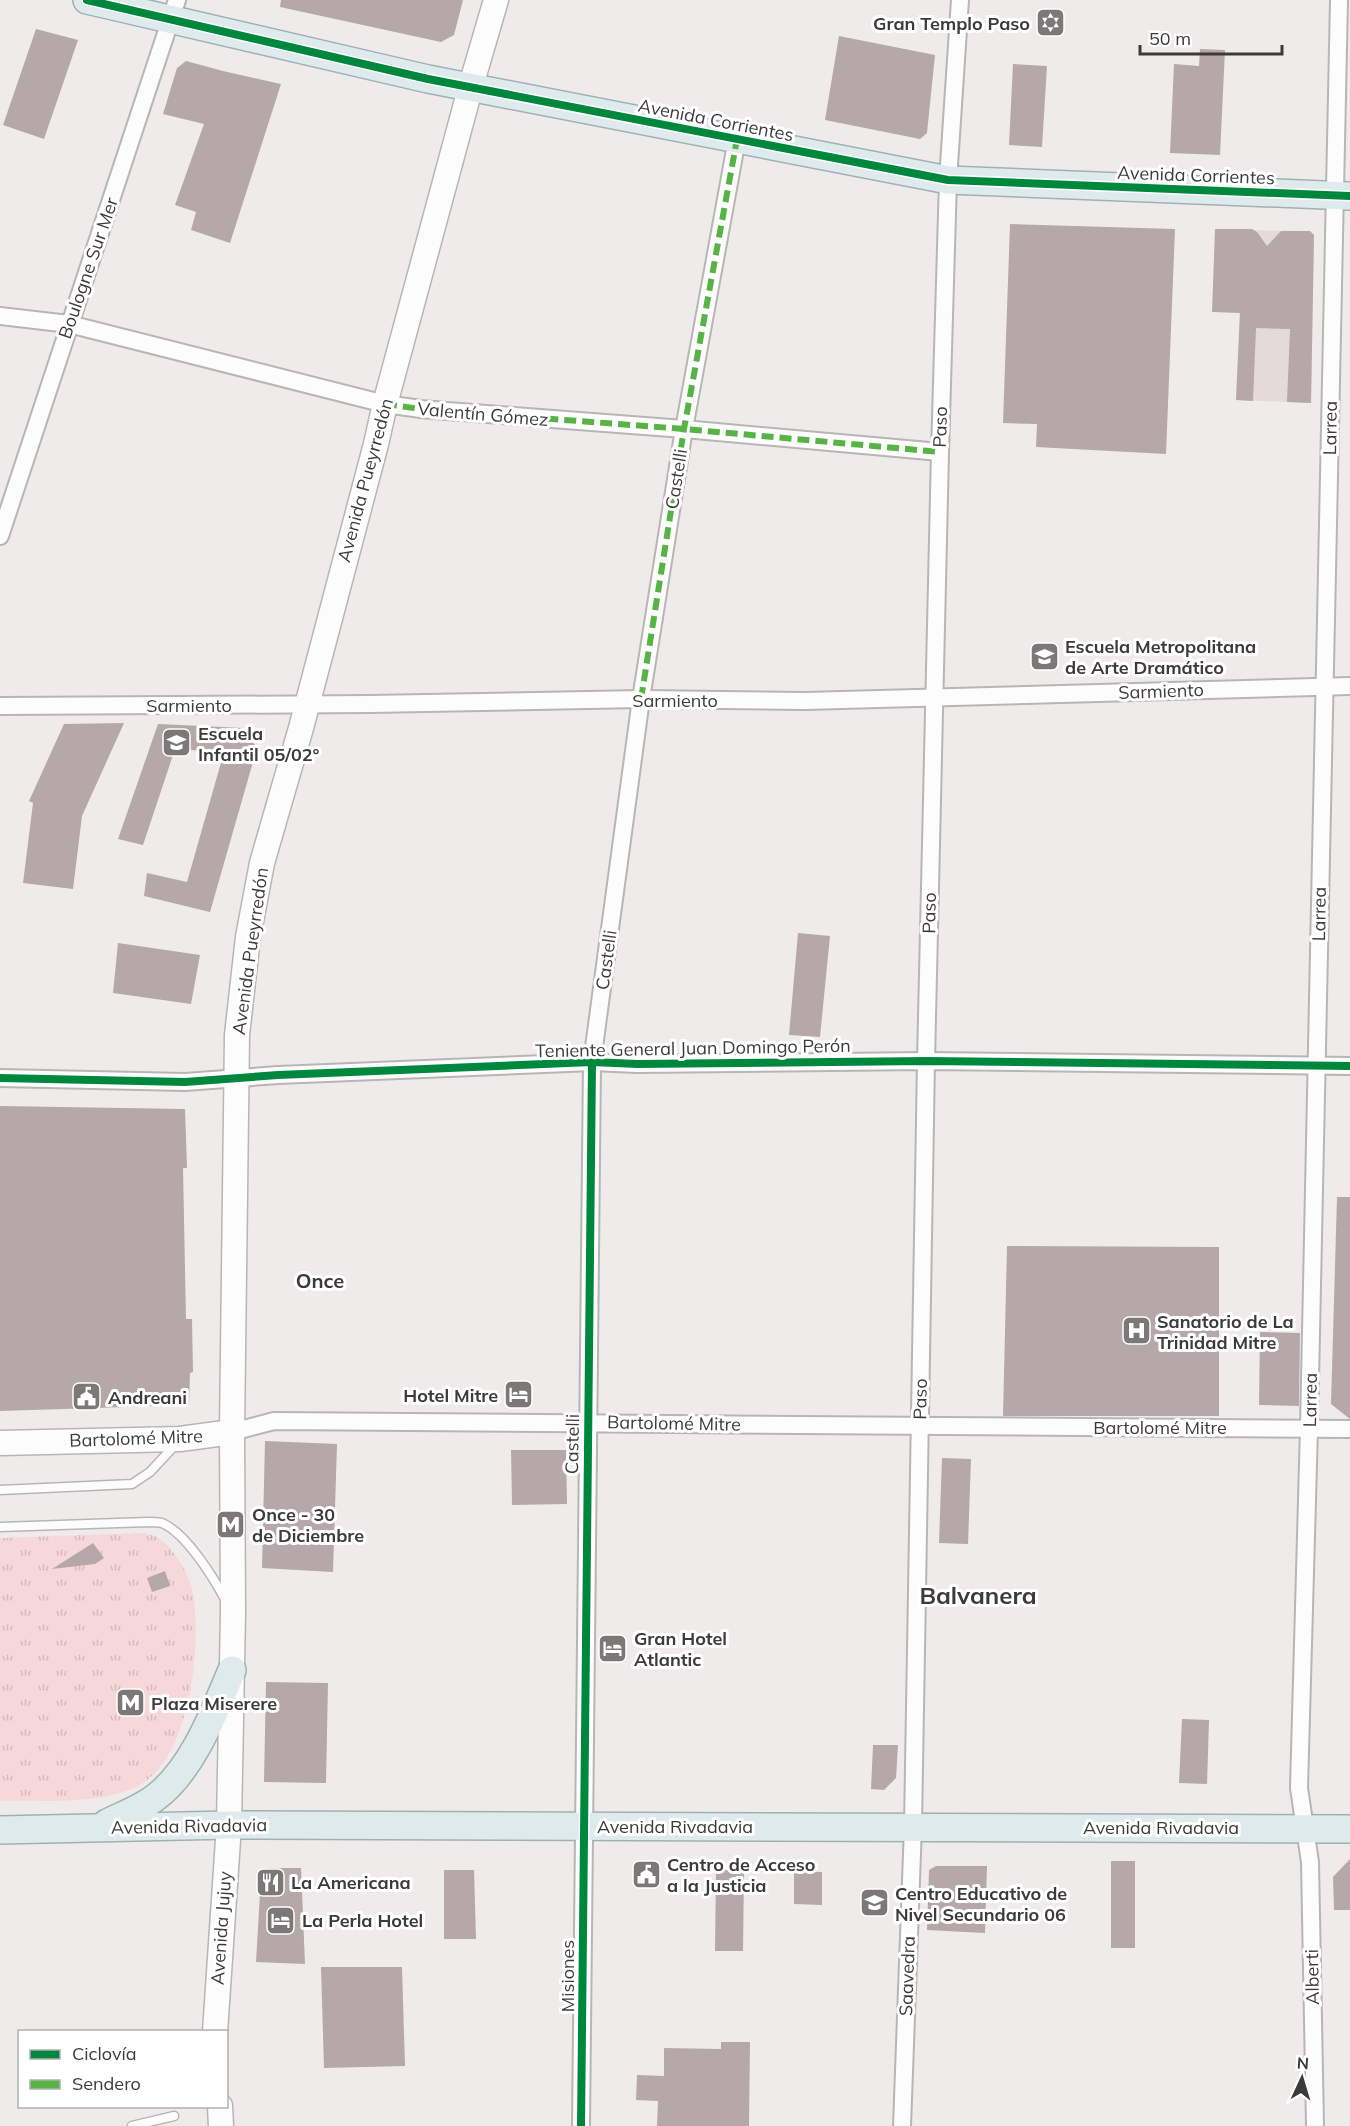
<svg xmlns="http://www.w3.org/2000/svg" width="1350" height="2126" font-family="Mulish,sans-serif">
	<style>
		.built { fill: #e4dada }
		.park { fill: url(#park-tufts) }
		.building { fill: #b6a7a8 }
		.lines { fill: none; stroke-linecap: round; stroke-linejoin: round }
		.service-casing { stroke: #b8b5b5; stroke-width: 11 }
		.minor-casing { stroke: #b8b5b5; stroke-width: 20 }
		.secondary-casing { stroke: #b8b5b5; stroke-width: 27 }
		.primary-casing { stroke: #9fb1b5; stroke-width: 30 }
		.service { stroke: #fdfcfc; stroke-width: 8 }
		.minor { stroke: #fdfcfc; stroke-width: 16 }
		.secondary { stroke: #fdfcfc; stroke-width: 24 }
		.primary { stroke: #dfeaec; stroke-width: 27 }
		.quiet { stroke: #57b346; stroke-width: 6; stroke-dasharray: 12 6; stroke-linecap: butt }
		.cycleway-casing { stroke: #fff; stroke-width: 11 }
		.cycleway { stroke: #00873e; stroke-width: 8 }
		.labels { text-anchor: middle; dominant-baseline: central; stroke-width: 6; stroke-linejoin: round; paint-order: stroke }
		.poi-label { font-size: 18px; font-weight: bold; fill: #3d3a3a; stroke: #fff; text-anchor: start }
		.street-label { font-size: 18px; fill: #3d3a3a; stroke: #fff }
		.neighbourhood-label { font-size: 20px; font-weight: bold; fill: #3d3a3a; stroke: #fff }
		.district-label { font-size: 24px; font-weight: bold; fill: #3d3a3a; stroke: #fff }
	</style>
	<defs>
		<pattern id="park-tufts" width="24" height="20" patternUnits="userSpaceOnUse" patternTransform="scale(1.5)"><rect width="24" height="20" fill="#f7d8da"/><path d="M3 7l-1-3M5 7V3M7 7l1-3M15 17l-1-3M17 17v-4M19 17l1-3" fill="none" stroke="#d5babc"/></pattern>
	</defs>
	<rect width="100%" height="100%" fill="#f0ebeb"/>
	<!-- built -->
	<path class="built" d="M1243,230L1308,231L1314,237L1311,403L1236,400Z"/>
	<!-- park -->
	<path class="park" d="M140,1533C156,1534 164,1540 173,1552C182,1564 188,1575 192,1589C203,1639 191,1754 143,1783C106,1806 43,1800 0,1801V1538Z"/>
	<!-- building -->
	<g class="building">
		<path d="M281,0H463L454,35L441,42L280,7Z"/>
		<path d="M36,29L78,40L44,139L3,125Z"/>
		<path d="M839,36L935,55L927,133L920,139L825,120Z"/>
		<path d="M1200,49L1225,50L1220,155L1170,153L1174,64L1199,66Z"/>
		<path d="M186,61L223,71L281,84L230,243L191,230L196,212L175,205L204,124L163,114L177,68Z"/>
		<path d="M1013,64L1047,66L1042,147L1009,145Z"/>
		<path d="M1010,224L1175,229L1166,454L1036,447L1037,424L1003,423Z"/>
		<path d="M1215,229H1252L1257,232L1267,246L1281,231H1310L1314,235L1311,403L1287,402L1290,329L1256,328L1253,401L1236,400L1240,313L1212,312Z"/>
		<path d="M124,723L82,816L73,889L23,883L33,803L29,801L64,724Z"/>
		<path d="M158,724L243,728L257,748L210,912L144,896L147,873L187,882L224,752L175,749L143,845L118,839Z"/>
		<path d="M798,933L830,936L820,1037L789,1035Z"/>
		<path d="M118,943L200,955L191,1004L113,993Z"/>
		<path d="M0,1106L185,1109L187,1168H183L186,1319H192L193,1372L190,1373L189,1405L0,1411Z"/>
		<path d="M1337,1197H1350V1419L1331,1404Z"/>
		<path d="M1007,1246L1219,1247V1416H1003Z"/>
		<path d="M1260,1332L1300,1333L1299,1406L1259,1405Z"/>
		<path d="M265,1441L337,1444L333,1572L262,1568Z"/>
		<path d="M511,1450H566L567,1504L512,1505Z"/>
		<path d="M942,1458L971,1459L968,1544L939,1543Z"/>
		<path d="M93,1543L104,1558L95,1564L52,1569Z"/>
		<path d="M165,1571L170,1586L152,1592L147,1578Z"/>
		<path d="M266,1682L328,1683L326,1783L264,1782Z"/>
		<path d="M1182,1719L1209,1720L1207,1784L1179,1783Z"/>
		<path d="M873,1745H898L896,1778L884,1790L871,1789Z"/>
		<path d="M1350,1859V1910H1334L1333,1877Z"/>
		<rect x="1111" y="1861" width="24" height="87"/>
		<path d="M936,1866H987L985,1933L927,1930L929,1870Z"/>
		<path d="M267,1868H301L305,1964L256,1962L261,1877Z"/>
		<path d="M444,1870H474L476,1939H444Z"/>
		<path d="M716,1870H744L743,1951H715Z"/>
		<path d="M794,1871L822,1872V1905L794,1904Z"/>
		<path d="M321,1967H402L405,2066L324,2068Z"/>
		<path d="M721,2042H750L749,2126H657L658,2101L636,2100L637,2075L664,2076V2048L721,2049Z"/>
	</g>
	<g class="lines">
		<defs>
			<g id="service">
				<path d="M0,1490L132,1484L150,1472L176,1444"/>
				<path d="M0,1527L148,1522C152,1522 158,1522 162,1523C186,1533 213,1577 225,1599"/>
				<path d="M132,2126L174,2116"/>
			</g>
			<g id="minor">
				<path d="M0,316L69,324L385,404L421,409L684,429L940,452"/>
				<path d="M0,536L177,0"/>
				<path d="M0,706L370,704L641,699L805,701L1350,686"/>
				<path d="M0,1078L185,1082L278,1075L592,1062L637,1064L926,1061L1350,1066"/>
				<path d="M232,1432L274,1421L1350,1429"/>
				<path d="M581,2126L592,1062L641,699L684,429L737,139"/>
				<path d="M902,2126L913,1826L926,1061L940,452L948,180L960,0"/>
				<path d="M1315,2126L1310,1862L1299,1788L1309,1428L1339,0"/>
			</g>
			<g id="secondary">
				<path d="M0,1443L180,1439L232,1432"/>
				<path d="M215,2032L229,1825L233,1612L232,1432L237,1035L248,937L262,863L301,728L376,444L385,404L472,82L496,0"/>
				<path d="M220,2106L221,2126"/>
			</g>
			<g id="primary">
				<path d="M87,0L428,79L948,180L1350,196"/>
				<path d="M107,1823C123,1815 142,1808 156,1797C193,1769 214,1712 232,1670"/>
				<path d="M0,1830L229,1825L1350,1829"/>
			</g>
		</defs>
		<!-- service casing -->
		<use href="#service" class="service-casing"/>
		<!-- minor casing -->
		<use href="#minor" class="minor-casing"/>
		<!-- secondary casing -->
		<use href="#secondary" class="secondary-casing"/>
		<!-- primary casing -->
		<use href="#primary" class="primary-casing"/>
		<!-- service -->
		<use href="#service" class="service"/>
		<!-- minor -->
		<use href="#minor" class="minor"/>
		<!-- secondary -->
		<use href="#secondary" class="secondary"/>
		<!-- primary -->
		<use href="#primary" class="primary"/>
		<!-- quiet -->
		<g class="quiet">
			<path d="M385,404L421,409L684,429L940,452"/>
			<path d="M641,699L684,429L737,139"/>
		</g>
		<defs>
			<g id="cycleway">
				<path d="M87,0L428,79L948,180L1350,196"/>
				<path d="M0,1078L185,1082L278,1075L592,1062L637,1064L926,1061L1350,1066"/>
				<path d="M581,2126L592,1062"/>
			</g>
		</defs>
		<!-- cycleway casing -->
		<use href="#cycleway" class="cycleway-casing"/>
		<!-- cycleway -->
		<use href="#cycleway" class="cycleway"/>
	</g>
	<!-- icons -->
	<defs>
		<symbol id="synagogue-square" viewBox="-11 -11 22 22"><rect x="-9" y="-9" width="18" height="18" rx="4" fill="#7c7878" stroke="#fff"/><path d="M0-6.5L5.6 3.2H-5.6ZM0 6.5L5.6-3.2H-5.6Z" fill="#fff"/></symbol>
		<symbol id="university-square" viewBox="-11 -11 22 22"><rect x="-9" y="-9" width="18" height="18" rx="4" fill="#7c7878" stroke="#fff"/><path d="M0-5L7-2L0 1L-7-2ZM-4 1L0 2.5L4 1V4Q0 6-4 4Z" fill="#fff"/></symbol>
		<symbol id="school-square" viewBox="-11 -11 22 22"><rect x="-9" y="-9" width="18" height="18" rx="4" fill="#7c7878" stroke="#fff"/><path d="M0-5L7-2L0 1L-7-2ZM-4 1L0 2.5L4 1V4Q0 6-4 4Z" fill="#fff"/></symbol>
		<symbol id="hospital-square" viewBox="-11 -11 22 22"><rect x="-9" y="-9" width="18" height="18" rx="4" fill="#7c7878" stroke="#fff"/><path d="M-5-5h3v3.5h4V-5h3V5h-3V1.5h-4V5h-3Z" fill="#fff"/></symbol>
		<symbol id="hotel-square" viewBox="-11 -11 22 22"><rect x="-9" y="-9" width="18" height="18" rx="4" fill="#7c7878" stroke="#fff"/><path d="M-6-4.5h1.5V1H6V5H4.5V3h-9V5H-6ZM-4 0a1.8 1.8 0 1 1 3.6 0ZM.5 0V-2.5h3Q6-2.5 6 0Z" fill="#fff"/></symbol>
		<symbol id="civic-square" viewBox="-11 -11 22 22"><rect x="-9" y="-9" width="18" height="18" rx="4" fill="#7c7878" stroke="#fff"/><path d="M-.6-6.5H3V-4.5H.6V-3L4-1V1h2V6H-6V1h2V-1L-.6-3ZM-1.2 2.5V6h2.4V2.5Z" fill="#fff"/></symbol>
		<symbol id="metro-square" viewBox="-11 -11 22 22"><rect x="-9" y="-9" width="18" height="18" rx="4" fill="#7c7878" stroke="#fff"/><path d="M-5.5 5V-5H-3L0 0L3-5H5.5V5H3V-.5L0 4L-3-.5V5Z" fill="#fff"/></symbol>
		<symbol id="restaurant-square" viewBox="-11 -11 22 22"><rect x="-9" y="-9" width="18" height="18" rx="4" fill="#7c7878" stroke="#fff"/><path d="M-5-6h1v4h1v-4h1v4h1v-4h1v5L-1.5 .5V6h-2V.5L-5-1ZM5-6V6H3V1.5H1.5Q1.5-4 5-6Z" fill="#fff"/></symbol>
	</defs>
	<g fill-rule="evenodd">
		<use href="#synagogue-square" x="1034" y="6" width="33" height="33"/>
		<use href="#university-square" x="1028" y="640" width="33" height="33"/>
		<use href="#school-square" x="160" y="726" width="33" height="33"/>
		<use href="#hospital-square" x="1120" y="1314" width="33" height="33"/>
		<use href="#hotel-square" x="502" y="1378" width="33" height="33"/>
		<use href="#civic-square" x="70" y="1380" width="33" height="33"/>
		<use href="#metro-square" x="214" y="1508" width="33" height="33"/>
		<use href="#hotel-square" x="596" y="1632" width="33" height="33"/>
		<use href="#metro-square" x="114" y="1686" width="33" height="33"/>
		<use href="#civic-square" x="630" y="1858" width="33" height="33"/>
		<use href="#restaurant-square" x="254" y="1866" width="33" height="33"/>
		<use href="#school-square" x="858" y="1886" width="33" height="33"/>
		<use href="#hotel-square" x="264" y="1904" width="33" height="33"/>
	</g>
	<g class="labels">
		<!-- poi labels -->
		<g class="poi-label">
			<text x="1030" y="23" text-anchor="end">Gran Templo Paso</text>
			<text x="1065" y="646">Escuela Metropolitana<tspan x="1065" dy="21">de Arte Dramático</tspan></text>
			<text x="198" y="733">Escuela<tspan x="198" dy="21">Infantil 05/02°</tspan></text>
			<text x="1157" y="1321">Sanatorio de La<tspan x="1157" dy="21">Trinidad Mitre</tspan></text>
			<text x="498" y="1395" text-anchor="end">Hotel Mitre</text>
			<text x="108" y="1397">Andreani</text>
			<text x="252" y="1514">Once - 30<tspan x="252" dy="21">de Diciembre</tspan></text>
			<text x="634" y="1638">Gran Hotel<tspan x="634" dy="21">Atlantic</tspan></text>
			<text x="151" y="1703">Plaza Miserere</text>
			<text x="667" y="1864">Centro de Acceso<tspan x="667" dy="21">a la Justicia</tspan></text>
			<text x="291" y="1882">La Americana</text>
			<text x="895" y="1893">Centro Educativo de<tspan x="895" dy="21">Nivel Secundario 06</tspan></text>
			<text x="302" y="1920">La Perla Hotel</text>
		</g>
		<!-- street labels -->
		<g class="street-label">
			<text transform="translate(716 120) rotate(11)">Avenida Corrientes</text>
			<text transform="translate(1196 175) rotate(2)">Avenida Corrientes</text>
			<text transform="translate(88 268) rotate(-71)">Boulogne Sur Mer</text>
			<text transform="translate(483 414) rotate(5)">Valentín Gómez</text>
			<text transform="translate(940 427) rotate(-88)">Paso</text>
			<text transform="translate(1330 428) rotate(-89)">Larrea</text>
			<text transform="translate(676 479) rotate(-81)">Castelli</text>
			<text transform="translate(365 480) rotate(-75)">Avenida Pueyrredón</text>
			<text transform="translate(1161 691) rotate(-2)">Sarmiento</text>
			<text x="675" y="700">Sarmiento</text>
			<text x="189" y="705">Sarmiento</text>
			<text transform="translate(929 913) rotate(-89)">Paso</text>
			<text transform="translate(1319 914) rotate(-89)">Larrea</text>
			<text transform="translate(250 951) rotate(-82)">Avenida Pueyrredón</text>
			<text transform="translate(606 960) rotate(-82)">Castelli</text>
			<text transform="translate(693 1048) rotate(-1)">Teniente General Juan Domingo Perón</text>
			<text transform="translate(920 1399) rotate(-89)">Paso</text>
			<text transform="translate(1310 1400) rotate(-89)">Larrea</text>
			<text transform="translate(674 1423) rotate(1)">Bartolomé Mitre</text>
			<text x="1160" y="1427">Bartolomé Mitre</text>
			<text transform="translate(136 1438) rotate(-2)">Bartolomé Mitre</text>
			<text transform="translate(572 1444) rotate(-89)">Castelli</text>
			<text transform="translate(189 1826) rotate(-1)">Avenida Rivadavia</text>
			<text x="675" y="1826">Avenida Rivadavia</text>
			<text x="1161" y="1827">Avenida Rivadavia</text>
			<text transform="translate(221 1928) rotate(-86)">Avenida Jujuy</text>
			<text transform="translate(567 1976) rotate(-90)">Misiones</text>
			<text transform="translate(907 1976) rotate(-88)">Saavedra</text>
			<text transform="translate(1312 1977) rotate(-91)">Alberti</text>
		</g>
		<!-- neighbourhood labels -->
		<g class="neighbourhood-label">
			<text x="320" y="1280">Once</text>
		</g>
		<!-- district labels -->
		<g class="district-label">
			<text x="978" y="1595">Balvanera</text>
		</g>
	</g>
	<!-- legend -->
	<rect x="18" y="2030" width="210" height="78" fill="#ffffff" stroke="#b1b0b0" stroke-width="1.5"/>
	<rect x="30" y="2050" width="30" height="9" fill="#00873e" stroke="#b1b0b0" stroke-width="1.5"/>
	<text x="72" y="2060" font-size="18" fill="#3d3a3a">Ciclovía</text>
	<rect x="30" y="2080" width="30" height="9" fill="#57b346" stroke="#b1b0b0" stroke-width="1.5"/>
	<text x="72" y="2090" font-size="18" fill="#3d3a3a">Sendero</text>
	<!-- north arrow -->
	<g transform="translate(1302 2078) rotate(4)" stroke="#ffffff" stroke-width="4.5" paint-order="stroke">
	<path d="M0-4.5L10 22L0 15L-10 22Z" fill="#3d3a3a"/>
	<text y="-9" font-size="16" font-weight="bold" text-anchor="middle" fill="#3d3a3a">N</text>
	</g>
	<!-- scale -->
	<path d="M1140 45v9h142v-9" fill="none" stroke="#3d3a3a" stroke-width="3"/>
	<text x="1149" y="45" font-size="18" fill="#3d3a3a" stroke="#ffffff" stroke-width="4.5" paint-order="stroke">50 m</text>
</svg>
